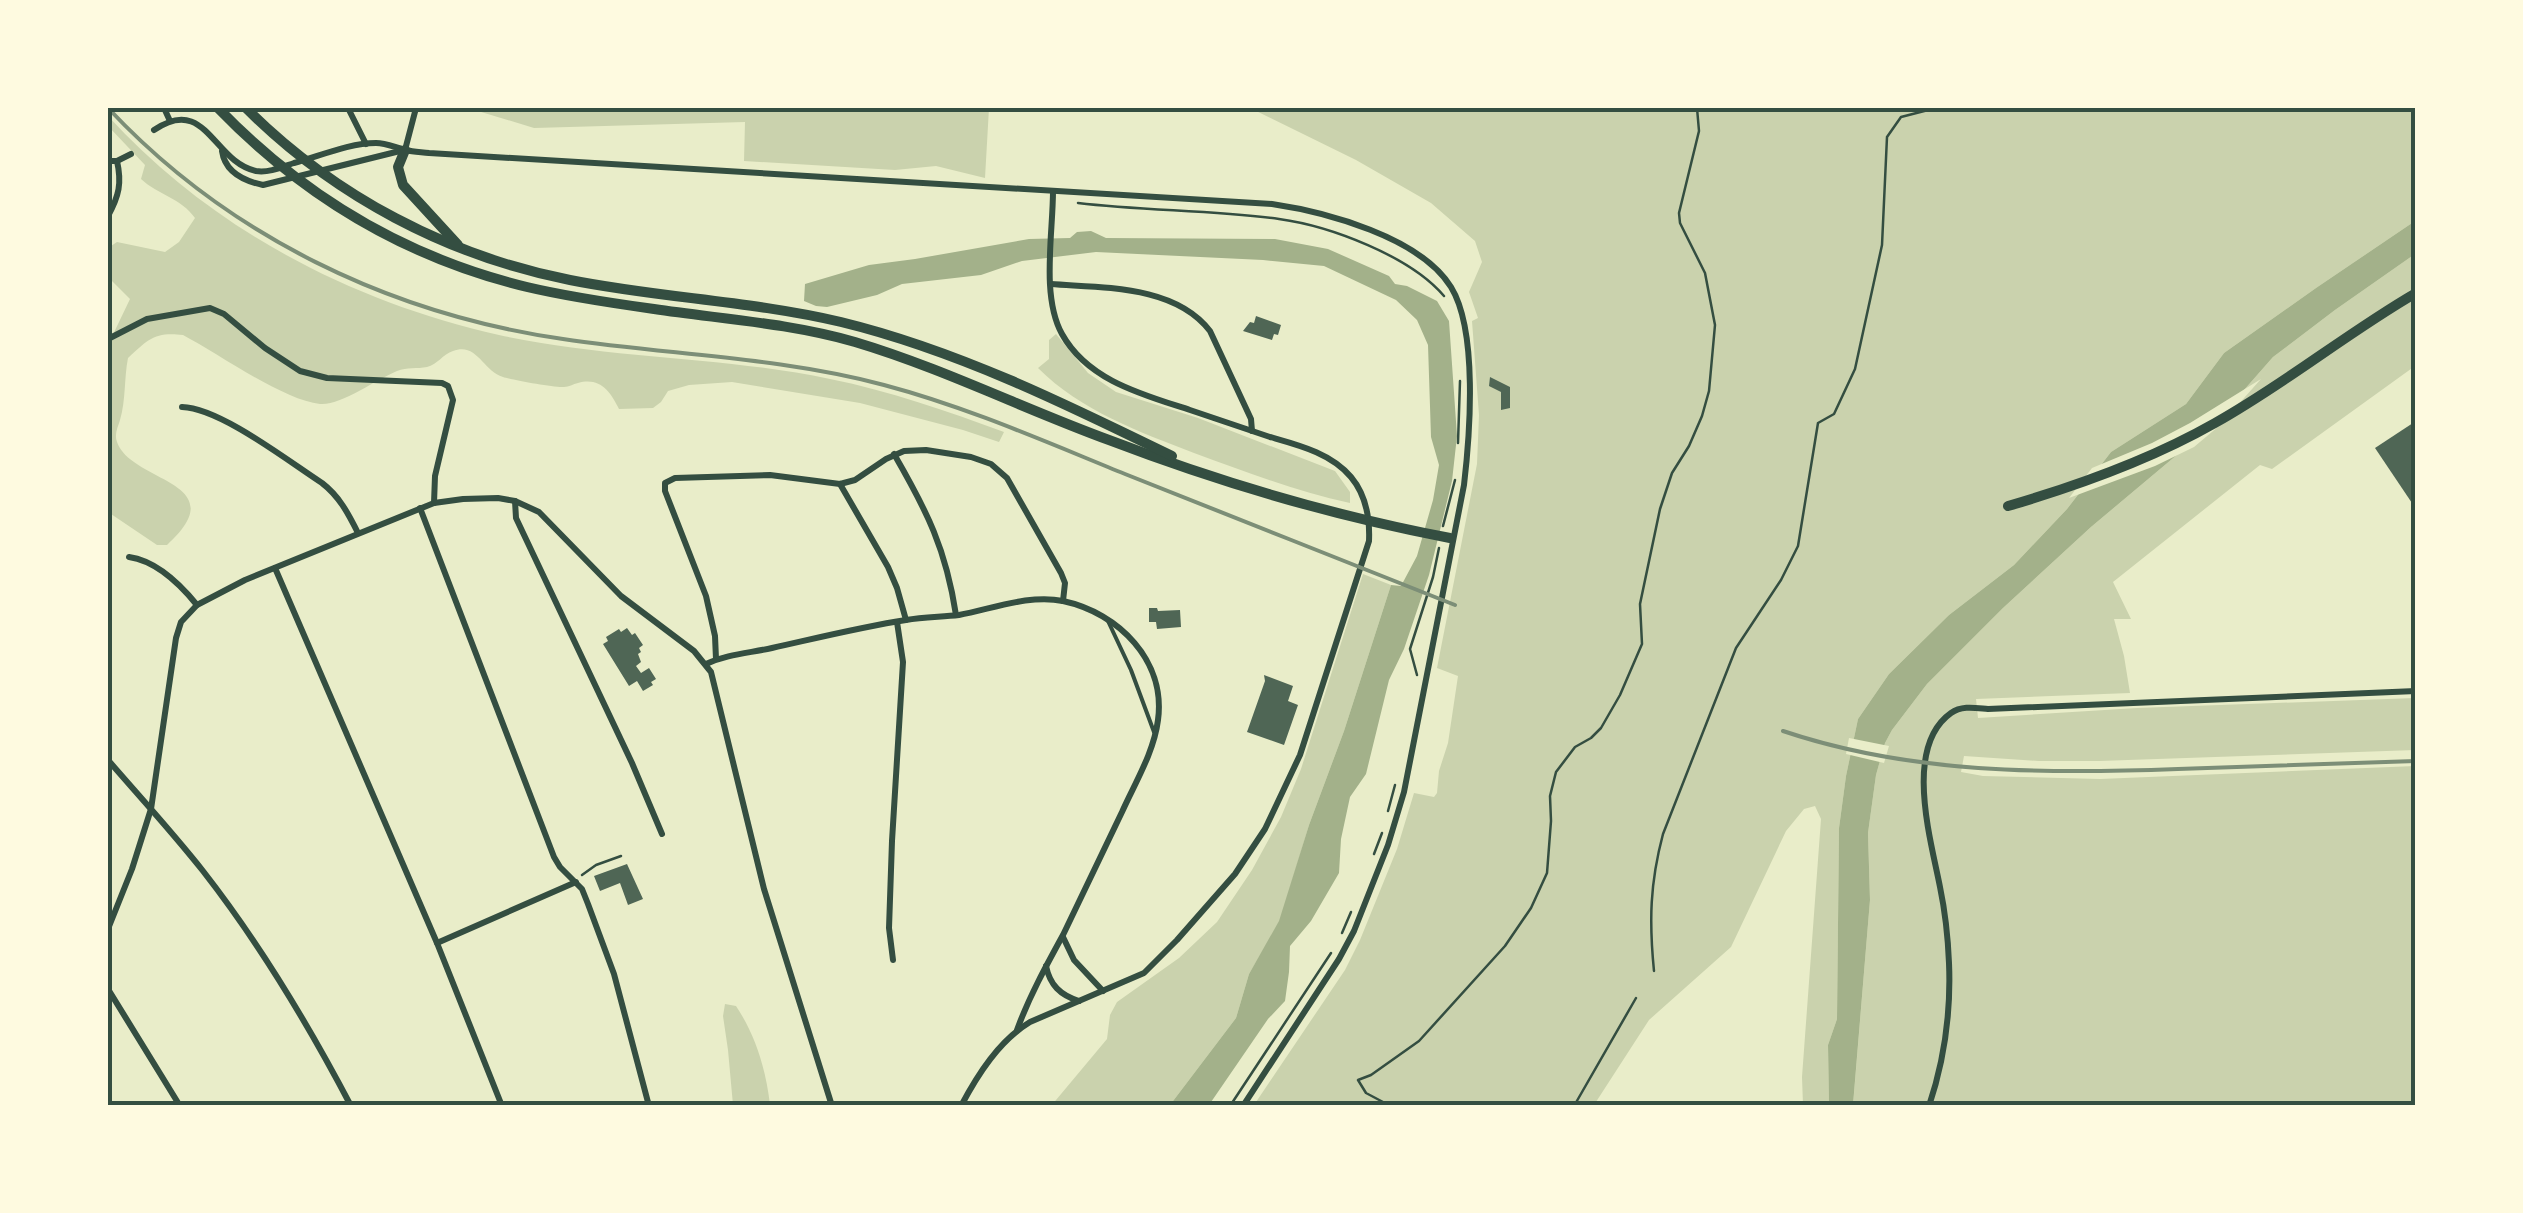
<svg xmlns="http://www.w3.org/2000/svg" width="2523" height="1213" font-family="'IBM Plex Sans',sans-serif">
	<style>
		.green { fill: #cad2ad }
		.water { fill: #a3b18a }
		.pier { fill: #e9edc9 }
		.building { fill: #4f6655 }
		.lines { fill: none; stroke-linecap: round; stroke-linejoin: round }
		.path { stroke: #344e41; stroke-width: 2.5 }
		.service { stroke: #344e41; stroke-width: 4 }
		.minor { stroke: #344e41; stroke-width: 6 }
		.primary { stroke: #344e41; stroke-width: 10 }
		.rail { stroke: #7c8e77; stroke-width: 4 }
		.neatline { fill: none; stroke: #344e41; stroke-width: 4 }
	</style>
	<rect width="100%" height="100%" fill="#e9edc9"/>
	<!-- green -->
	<g class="green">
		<path d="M468,108H989L985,178L936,166L895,170L744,161L745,122L534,128Z"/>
		<path d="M1250,108H2415V221L2316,288L2224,353L2186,404L2111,452L2067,509L2014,565L1949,615L1889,674L1858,719L1846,776L1839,828L1837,1019L1828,1045L1829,1105H1803L1802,1077L1821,819L1815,806L1804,809L1786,831L1731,947L1649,1020L1594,1105H1254L1345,970L1360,940L1397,849L1414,793L1434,797L1437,793L1439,771L1448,743L1458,676L1437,668L1477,464L1479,415L1472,321L1478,318L1469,292L1482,262L1475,241L1431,203L1356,160Z"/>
		<path d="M108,116C211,229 352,302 499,335C608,359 721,356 830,379C890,391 947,411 1004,432L999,442L963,430L860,403L732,382L689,385L668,391L661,402L653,408L619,409C610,391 600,377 578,383C573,384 569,387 564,387C555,388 512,380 503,377C483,371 477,342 453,351C443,354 437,365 427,367C417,369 407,367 397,371C377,379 340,406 320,404C283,400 219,354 183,335C154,332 149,339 128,358C124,378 126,400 120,420C118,427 114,434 117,442C131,483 237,481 167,545H157L111,514L108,515V345L130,299L108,277V248L117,242L165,252L179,242L195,218C181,198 158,195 141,179L145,165L108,126Z"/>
		<path d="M2415,254V366L2272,469L2260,465L2113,582L2131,619H2114L2124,656L2130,693L1976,699L1978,718L2137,708L2415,698V750L2099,761H2039L1964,756L1961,772L1983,776L2100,779L2415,766V1105L1853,1106L1870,900L1868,833L1876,775L1885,743L1892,730L1927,684L2003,608L2091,527L2215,423L2273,357L2335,310Z"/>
		<path d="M1056,334L1088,373L1116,392L1198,418L1335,471L1350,492V503C1296,491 1246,472 1194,453C1140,432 1081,411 1038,368L1049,359V340Z"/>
		<path d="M1363,574L1391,585L1344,731L1309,825L1280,921L1249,974L1236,1018L1170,1105L1051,1106L1107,1039L1110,1015L1117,1002L1179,958L1217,922L1252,870L1281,817L1301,769Z"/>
		<path d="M725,1004L736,1006C756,1036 766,1070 770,1105H733L728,1050L723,1016Z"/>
	</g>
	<!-- water -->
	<g class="water">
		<path d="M2415,221V254L2335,310L2273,357L2215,423L2091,527L2003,608L1927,684L1892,730L1885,743L1876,775L1868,833L1870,900L1853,1105H1829L1828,1045L1837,1019L1839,828L1846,776L1858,719L1889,674L1949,615L2014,565L2067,509L2111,452L2186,404L2224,353L2316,288Z"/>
		<path d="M1091,231L1106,238L1275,239L1328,249L1389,276L1395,284L1407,286L1437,301L1449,321L1457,436L1452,481L1429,575L1404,649L1389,680L1366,774L1350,797L1341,839L1339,873L1311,921L1290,946L1289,972L1285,1001L1268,1019L1209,1105H1170L1236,1018L1249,974L1279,921L1309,825L1344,731L1391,585L1401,586L1417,556L1433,500L1439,465L1431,437L1428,345L1417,320L1396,300L1324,266L1263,260L1096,252L1022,261L981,275L902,284L877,295L827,307L816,306L804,301L805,284L869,265L915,259L1029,239L1070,238L1077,232Z"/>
	</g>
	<!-- pier -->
	<g class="pier">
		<path d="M2261,379L2219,426L2194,447L2155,466L2069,498L2092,468L2152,443L2190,423Z"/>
		<path d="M1849,738L1889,746L1884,763L1846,754Z"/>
	</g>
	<!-- building -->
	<g class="building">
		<path d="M1256,316L1281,325L1278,335L1274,334L1272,340L1243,331L1250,322L1254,323Z"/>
		<path d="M1490,377L1510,387V408L1501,410V392L1489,386Z"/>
		<path d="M2416,421V509L2375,448Z"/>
		<path d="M1149,608H1157L1158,611L1180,610L1181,627L1157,629L1156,622H1149Z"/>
		<path d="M627,628L632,635L635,633L643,645L639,648L641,652L638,654L641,662L636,666L641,673L649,668L656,679L651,682L653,685L643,691L637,681L629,686L603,644L608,641L606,637L619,629L621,632Z"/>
		<path d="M1264,675L1293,686L1288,701L1298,705L1284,745L1247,732L1265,681Z"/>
		<path d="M627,864L643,899L628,905L620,883L600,891L594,876Z"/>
	</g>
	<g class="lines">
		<!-- path -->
		<g class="path">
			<path d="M1078,203C1145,211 1213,210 1279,219C1330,226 1410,256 1444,296"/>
			<path d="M1458,443L1460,381"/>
			<path d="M1443,526L1455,480"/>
			<path d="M1417,675L1410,649L1433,577L1439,548"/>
			<path d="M1388,811L1395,785"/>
			<path d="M1374,854L1382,833"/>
			<path d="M582,875L596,865L621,856"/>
			<path d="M1342,933L1351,912"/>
			<path d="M1654,971C1649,921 1650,883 1663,834L1736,648L1781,580L1798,546L1818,423L1834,414L1855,369L1882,245L1887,137L1901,117L1936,108"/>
			<path d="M1230,1106L1331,953"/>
			<path d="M1382,1106L1383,1102L1366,1093L1358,1080L1371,1075L1419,1041L1505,946L1531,908L1547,873L1551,821L1550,796L1556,772L1575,747L1591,738L1601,728L1620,695L1642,644L1640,604L1660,509L1672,473L1689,446L1702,416L1709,391L1715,325L1705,273L1680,223L1679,213L1699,131L1697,108"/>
			<path d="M1574,1106L1636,998"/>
		</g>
		<!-- service -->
		<path class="service" d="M1108,621L1131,670L1154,732"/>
		<!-- minor -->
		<g class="minor">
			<path d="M164,108L170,121"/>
			<path d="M348,108L366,144"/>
			<path d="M154,130C206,94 213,162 256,171C269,173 282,167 294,163C320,156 349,143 376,143C387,143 396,148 406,150C413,152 422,152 429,153L1272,204C1326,212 1420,237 1451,287C1478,331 1470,434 1464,485L1404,792L1388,845L1354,931L1339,959L1243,1106"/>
			<path d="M405,150L416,108"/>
			<path d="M222,151C225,172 244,181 263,185L404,150"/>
			<path d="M108,161H117L131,154"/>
			<path d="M108,216C119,196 122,183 117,161"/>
			<path d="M1051,284C1103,288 1175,285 1210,331L1251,419L1252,431"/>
			<path d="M108,339L147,319L210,308L224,314L265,348L300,371L327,378L442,383L448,386L453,400L435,476L434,503"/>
			<path d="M182,407C220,408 288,461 322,483C339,496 348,513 358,533"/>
			<path d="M894,454C927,511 946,549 956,615"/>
			<path d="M840,484L888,567L897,588L906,620"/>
			<path d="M515,501L516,518L632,763L662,834"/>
			<path d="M420,508L554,857L560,867L582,889L588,904L614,974L649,1106"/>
			<path d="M129,557C157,561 180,584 197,605"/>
			<path d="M275,568L437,943L502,1106"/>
			<path d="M716,659L715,636L706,596L665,491V483L675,478L770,475L840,484L855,480L886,459L904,451L926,450L971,457L991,464L1007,478L1061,573L1065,583L1063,601"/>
			<path d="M706,664C727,654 750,653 772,648C817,638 861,627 906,620C923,617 941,617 959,615C992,609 1029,594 1063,601C1119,613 1166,661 1158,720C1154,752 1135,783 1122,812C1102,853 1083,894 1063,935C1046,966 1029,997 1017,1030"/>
			<path d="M108,760C140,797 173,833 203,871C260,944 308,1024 351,1106"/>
			<path d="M108,929L132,869L151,809L176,638L181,622L197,605L245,580L434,503L463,499L498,498L515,501L539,512L621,596L694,651L711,672L764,889L832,1106"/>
			<path d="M1063,937L1074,960L1103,991"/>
			<path d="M437,943L576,882"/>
			<path d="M893,960L889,928L892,841L903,662L897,622"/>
			<path d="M1046,966C1050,985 1060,995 1079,1001"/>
			<path d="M108,989L180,1106"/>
			<path d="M961,1106C978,1074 999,1041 1030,1022L1144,973L1177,940L1235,874L1265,829L1300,755L1369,541C1370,518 1366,495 1351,477C1331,453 1298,445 1270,437C1243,428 1217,419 1190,410C1144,395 1088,381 1062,334C1041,296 1053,234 1053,191"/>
			<path d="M1929,1106C1944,1061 1951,1010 1949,963C1948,938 1945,911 1940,887C1931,840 1903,747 1951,713C1962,705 1976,708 1988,709L2416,691"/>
		</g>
		<!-- primary -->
		<g class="primary">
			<path d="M218,108C303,196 407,258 527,287C569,297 611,303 654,309C721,319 789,323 855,342C942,368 1024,409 1109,440C1219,482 1334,516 1450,538"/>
			<path d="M246,108C334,196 448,256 570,280C660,298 752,301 841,322C956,350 1066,404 1172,456"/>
			<path d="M405,150L398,167L403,185L458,245"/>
			<path d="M2008,506C2080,485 2150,460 2215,423C2285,384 2347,333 2416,293"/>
		</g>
		<!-- rail -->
		<g class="rail">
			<path d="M108,108C228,236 390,314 563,339C670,355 779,357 884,385C967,407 1046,442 1125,474C1235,518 1345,561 1455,605"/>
			<path d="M1783,731C1911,774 2044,774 2178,769C2257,767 2336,764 2416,761"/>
		</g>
	</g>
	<!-- border -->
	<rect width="2523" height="1213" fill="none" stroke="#fefae0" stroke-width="220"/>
	<rect x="110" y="110" width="2303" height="993" class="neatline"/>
</svg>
